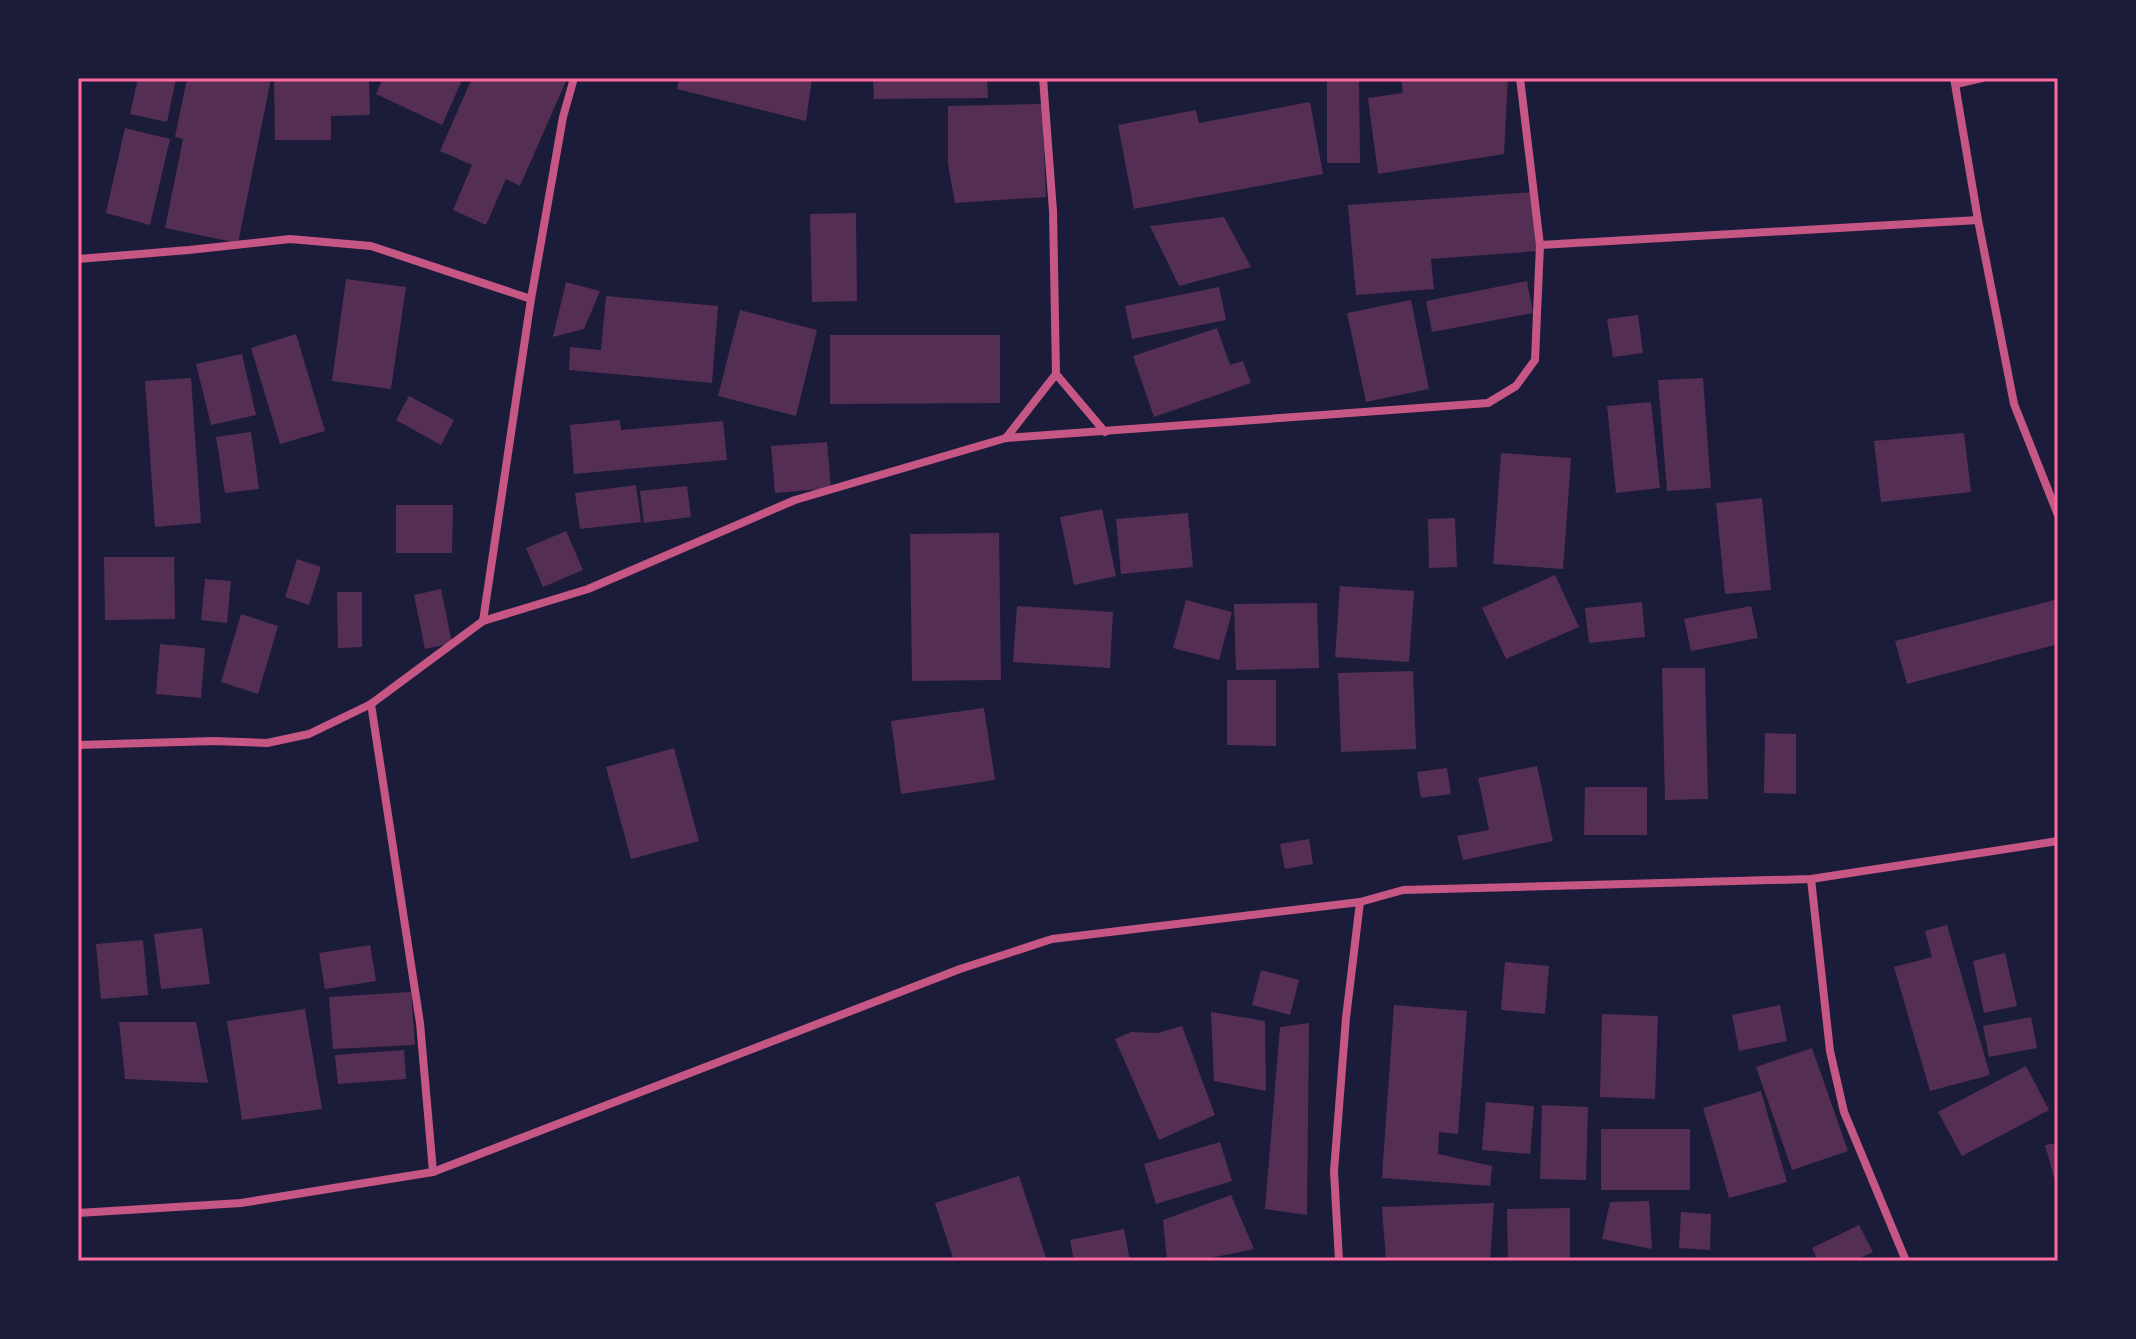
<svg xmlns="http://www.w3.org/2000/svg" width="2136" height="1339" font-family="Barlow,sans-serif">
	<style>
		.building { fill: #542f53 }
		.lines { fill: none; stroke-linecap: round; stroke-linejoin: round }
		.minor { stroke: #c65784; stroke-width: 8 }
		.neatline { fill: none; stroke: #ff6b9d; stroke-width: 3 }
	</style>
	<rect width="100%" height="100%" fill="#1b1b3a"/>
	<!-- building -->
	<g class="building">
		<path d="M138,78H176L167,122L130,114Z"/>
		<path d="M187,78L271,79L238,243L165,228L183,139L175,137Z"/>
		<path d="M274,78H369L370,115L331,116V140H275Z"/>
		<path d="M383,78H463L442,125L376,94Z"/>
		<path d="M472,78H558L566,81L520,186L506,179L486,225L453,210L472,165L440,151Z"/>
		<path d="M679,78H812L806,121L677,89Z"/>
		<path d="M873,78H987L988,98L874,99Z"/>
		<path d="M1327,78H1359L1360,163H1327Z"/>
		<path d="M1401,78H1508L1504,154L1378,174L1368,98L1403,93Z"/>
		<path d="M1310,102L1323,174L1134,209L1118,125L1196,110L1199,123Z"/>
		<path d="M1042,104L1046,197L955,203L948,164V106Z"/>
		<path d="M125,128L170,139L150,225L106,213Z"/>
		<path d="M1534,192L1538,251L1431,259L1434,289L1356,295L1348,205Z"/>
		<path d="M856,213L857,301L812,302L810,214Z"/>
		<path d="M1224,217L1251,267L1179,286L1150,226Z"/>
		<path d="M346,279L406,287L391,389L332,381Z"/>
		<path d="M1527,281L1533,313L1432,332L1426,301Z"/>
		<path d="M566,282L600,291L584,329L553,337Z"/>
		<path d="M1219,287L1226,320L1132,339L1125,306Z"/>
		<path d="M606,296L718,306L712,383L569,370L570,347L601,350Z"/>
		<path d="M1411,300L1429,389L1366,402L1347,313Z"/>
		<path d="M740,310L817,330L796,416L718,396Z"/>
		<path d="M1638,315L1643,353L1613,357L1607,319Z"/>
		<path d="M1217,328L1230,365L1243,361L1251,383L1154,417L1133,356Z"/>
		<path d="M296,334L325,431L280,444L251,348Z"/>
		<path d="M830,335H1000V403L830,404Z"/>
		<path d="M242,354L256,415L211,425L196,364Z"/>
		<path d="M191,378L201,523L155,527L145,381Z"/>
		<path d="M1703,378L1711,488L1667,491L1658,380Z"/>
		<path d="M409,396L454,420L441,445L396,420Z"/>
		<path d="M1651,402L1660,488L1616,493L1607,406Z"/>
		<path d="M620,420L621,430L723,421L727,460L574,474L570,425Z"/>
		<path d="M251,432L259,489L225,493L216,437Z"/>
		<path d="M1964,433L1971,492L1881,502L1874,441Z"/>
		<path d="M827,442L831,488L775,493L771,446Z"/>
		<path d="M1501,453L1571,458L1563,569L1493,564Z"/>
		<path d="M636,485L641,522L580,529L575,493Z"/>
		<path d="M687,486L691,517L644,523L640,491Z"/>
		<path d="M1762,498L1771,590L1725,594L1716,503Z"/>
		<path d="M396,505H453L452,553H396Z"/>
		<path d="M1102,509L1116,576L1074,585L1060,517Z"/>
		<path d="M1188,513L1193,567L1121,574L1116,519Z"/>
		<path d="M1455,518L1457,567L1429,568L1428,519Z"/>
		<path d="M566,531L583,570L543,587L526,548Z"/>
		<path d="M999,533L1001,680L912,681L910,534Z"/>
		<path d="M104,557H174L175,619L105,620Z"/>
		<path d="M297,559L321,567L309,605L285,597Z"/>
		<path d="M1555,575L1579,627L1506,659L1482,608Z"/>
		<path d="M205,579L231,581L227,623L201,620Z"/>
		<path d="M1340,586L1414,591L1409,662L1335,657Z"/>
		<path d="M441,589L452,643L425,649L414,595Z"/>
		<path d="M337,592H362V647L338,648Z"/>
		<path d="M2058,599V644L1907,684L1895,641Z"/>
		<path d="M1186,600L1232,612L1219,660L1173,648Z"/>
		<path d="M1642,602L1645,637L1589,643L1585,608Z"/>
		<path d="M1317,603L1319,668L1236,670L1234,604Z"/>
		<path d="M1017,606L1113,612L1110,668L1013,662Z"/>
		<path d="M1751,606L1758,638L1691,651L1684,619Z"/>
		<path d="M241,614L278,626L258,694L221,682Z"/>
		<path d="M160,644L205,648L201,698L156,694Z"/>
		<path d="M1662,668H1705L1708,799L1665,800Z"/>
		<path d="M1413,671L1416,749L1341,752L1338,673Z"/>
		<path d="M1227,680H1276V746L1227,745Z"/>
		<path d="M984,708L995,780L901,794L891,721Z"/>
		<path d="M1765,733L1796,734V794L1764,793Z"/>
		<path d="M674,748L699,841L631,859L606,767Z"/>
		<path d="M1537,766L1553,841L1463,860L1457,836L1489,830L1478,778Z"/>
		<path d="M1447,768L1451,794L1421,798L1417,772Z"/>
		<path d="M1585,787H1647V835H1584Z"/>
		<path d="M1309,839L1313,864L1285,869L1280,844Z"/>
		<path d="M1947,925L1990,1075L1930,1091L1894,967L1932,957L1925,931Z"/>
		<path d="M202,928L210,984L161,989L154,934Z"/>
		<path d="M143,940L148,995L101,999L96,944Z"/>
		<path d="M370,945L376,981L325,989L319,953Z"/>
		<path d="M2005,953L2017,1006L1984,1013L1973,961Z"/>
		<path d="M1505,962L1549,966L1545,1014L1501,1010Z"/>
		<path d="M1261,970L1299,980L1290,1015L1252,1005Z"/>
		<path d="M411,992L415,1045L333,1049L329,997Z"/>
		<path d="M1394,1005L1467,1011L1458,1134L1439,1132L1438,1154L1492,1166L1490,1186L1382,1178Z"/>
		<path d="M1780,1005L1787,1041L1739,1051L1732,1015Z"/>
		<path d="M305,1009L322,1109L242,1120L227,1021Z"/>
		<path d="M1211,1012L1265,1021L1266,1091L1214,1081Z"/>
		<path d="M1602,1014L1658,1016L1655,1099L1600,1097Z"/>
		<path d="M2031,1017L2037,1048L1989,1057L1983,1026Z"/>
		<path d="M119,1022H196L208,1083L125,1079Z"/>
		<path d="M1309,1023L1307,1215L1265,1209L1280,1027Z"/>
		<path d="M1182,1026L1215,1115L1159,1140L1115,1039L1131,1032L1157,1033Z"/>
		<path d="M1812,1048L1848,1151L1792,1170L1756,1067Z"/>
		<path d="M404,1050L406,1079L338,1084L335,1055Z"/>
		<path d="M2026,1066L2049,1110L1962,1156L1938,1112Z"/>
		<path d="M1761,1091L1787,1182L1729,1198L1703,1108Z"/>
		<path d="M1486,1102L1534,1106L1530,1154L1482,1150Z"/>
		<path d="M1542,1105L1588,1107L1586,1180L1540,1179Z"/>
		<rect x="1601" y="1129" width="89" height="61"/>
		<path d="M1220,1142L1232,1181L1156,1204L1144,1164Z"/>
		<path d="M2058,1143V1188H2057L2045,1145Z"/>
		<path d="M1019,1176L1047,1261H954L935,1203Z"/>
		<path d="M1231,1195L1254,1249L1196,1261H1167L1163,1220Z"/>
		<path d="M1649,1201L1652,1249L1602,1239L1610,1202Z"/>
		<path d="M1494,1203L1490,1261H1386L1382,1207Z"/>
		<path d="M1570,1208V1261H1508L1507,1209Z"/>
		<path d="M1681,1212L1711,1214L1710,1250L1679,1248Z"/>
		<path d="M1859,1225L1873,1252L1854,1261H1818L1812,1248Z"/>
		<path d="M1124,1229L1130,1261H1074L1070,1240Z"/>
	</g>
	<g class="lines">
		<!-- minor -->
		<g class="minor">
			<path d="M1954,78L1978,220L2014,404L2058,515"/>
			<path d="M1956,84L1982,78"/>
			<path d="M1540,245L1978,220"/>
			<path d="M78,259L189,250L290,239L371,246L531,299"/>
			<path d="M1056,374L1105,432"/>
			<path d="M1006,438L1056,374L1053,211L1043,78"/>
			<path d="M483,621L531,299L563,117L574,78"/>
			<path d="M371,704L420,1023L433,1172"/>
			<path d="M78,745L213,741L267,743L309,734L371,704L483,621L588,589L795,500L1006,438L1488,403L1516,386L1535,360L1540,245L1520,78"/>
			<path d="M1811,879L1830,1051L1844,1112L1906,1261"/>
			<path d="M78,1213L241,1203L433,1172L960,969L1052,939L1360,902L1403,890L1811,879L2058,841"/>
			<path d="M1339,1261L1334,1171L1346,1018L1360,902"/>
		</g>
	</g>
	<!-- border -->
	<rect width="2136" height="1339" fill="none" stroke="#1b1b3a" stroke-width="160"/>
	<rect x="80" y="80" width="1976" height="1179" class="neatline"/>
</svg>
